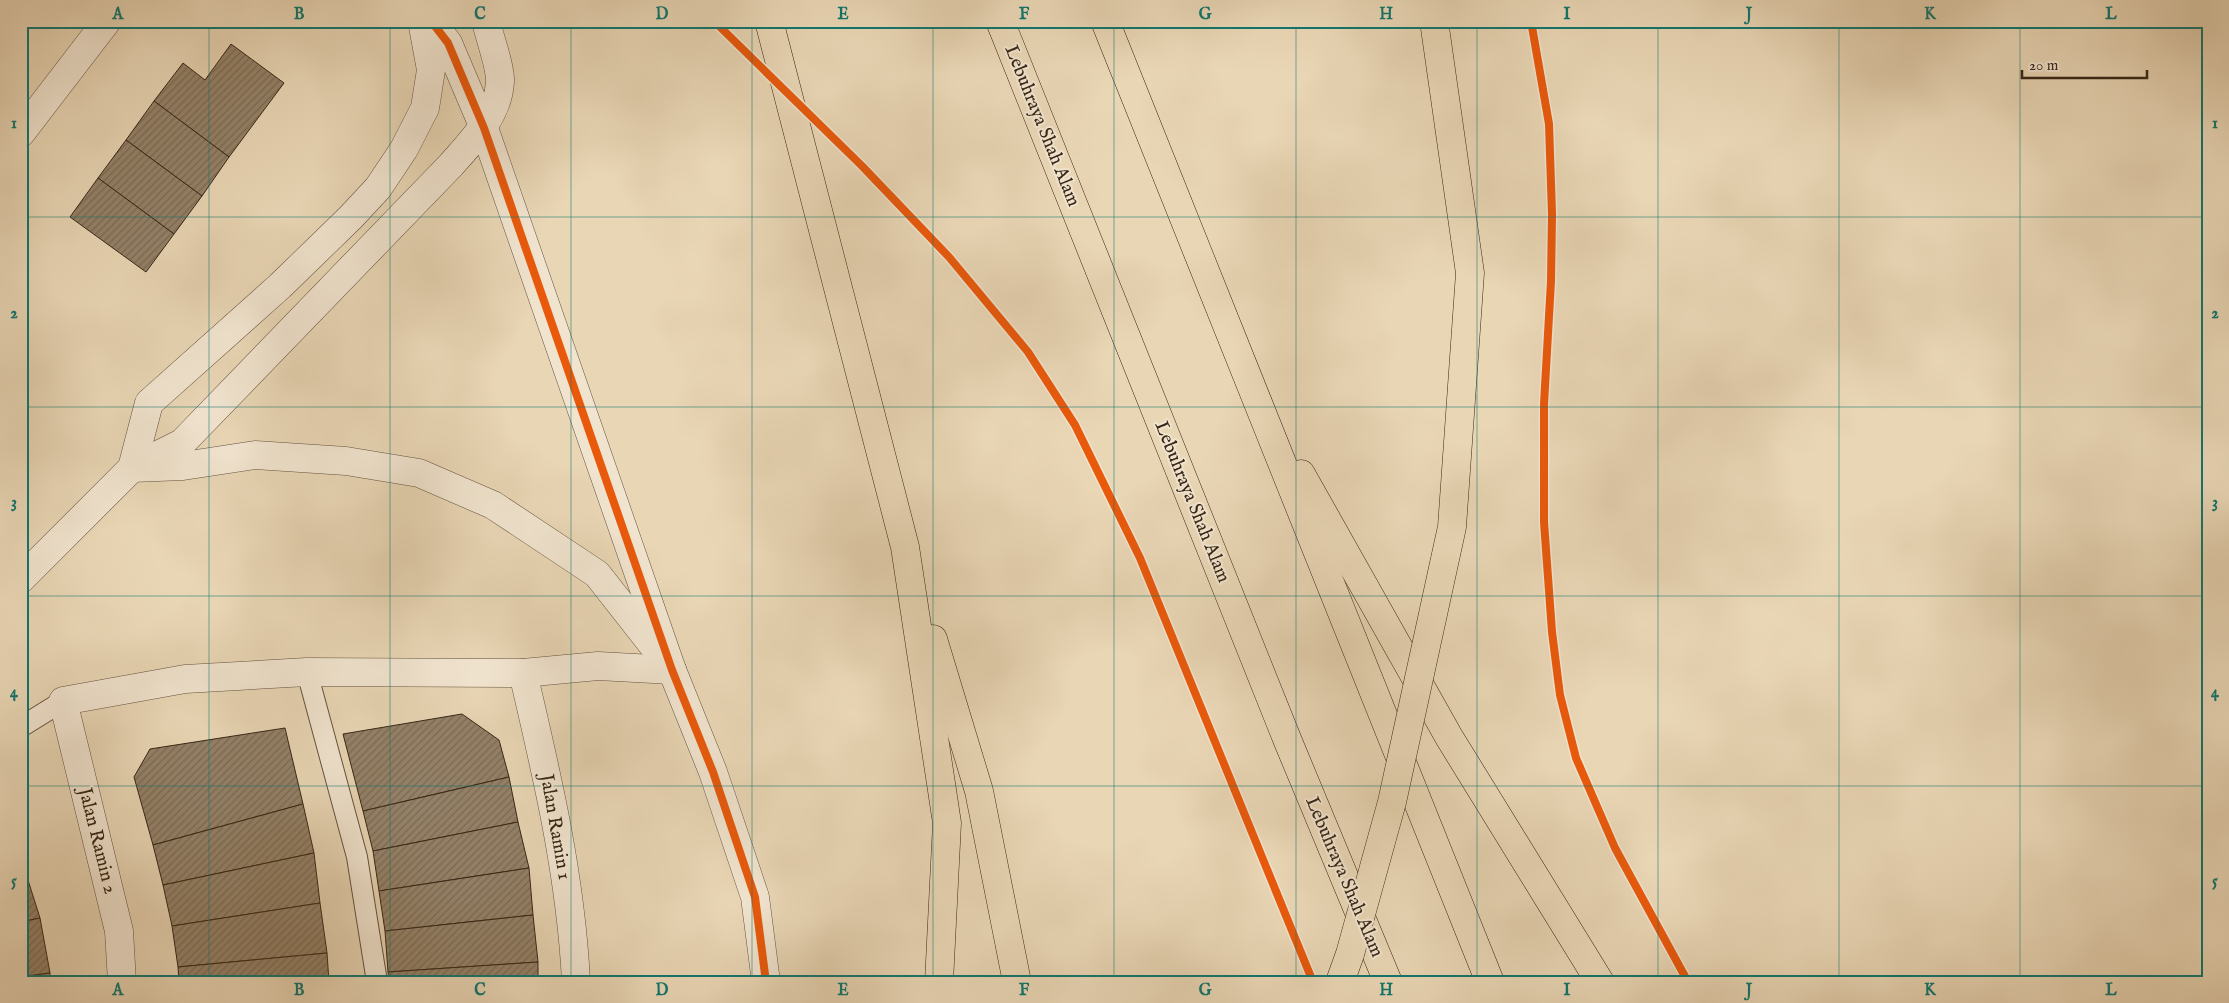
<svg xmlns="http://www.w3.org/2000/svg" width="2229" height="1003" font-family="'IM FELL English',serif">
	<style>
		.building { fill: url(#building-hatch); stroke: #372616 }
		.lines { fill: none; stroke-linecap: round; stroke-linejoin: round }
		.service-casing { stroke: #64523e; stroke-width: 22 }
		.minor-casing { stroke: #64523e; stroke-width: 29 }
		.tertiary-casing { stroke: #64523e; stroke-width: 29 }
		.motorway-casing { stroke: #372616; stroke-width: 29 }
		.service { stroke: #f1e4cf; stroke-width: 20 }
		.minor { stroke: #f1e4cf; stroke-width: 28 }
		.tertiary { stroke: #f1e4cf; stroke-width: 28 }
		.motorway { stroke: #e9d6b5; stroke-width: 28 }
		.motorway-bridge-casing { stroke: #372616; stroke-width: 29; stroke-linecap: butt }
		.motorway-bridge { stroke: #e9d6b5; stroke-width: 28 }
		.cycleway-casing { stroke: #f1e4cf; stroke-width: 11 }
		.cycleway { stroke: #e8590c; stroke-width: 8 }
		.grid { fill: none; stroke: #0f766e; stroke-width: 1; stroke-opacity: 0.55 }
		.labels { text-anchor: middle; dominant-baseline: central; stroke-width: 4; stroke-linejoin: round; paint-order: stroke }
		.street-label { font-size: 19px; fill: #372616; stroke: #f1e4cf }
		.neatline { fill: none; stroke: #0f766e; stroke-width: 2 }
		.grid-label { font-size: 16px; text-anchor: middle; font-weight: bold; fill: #0f766e }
	</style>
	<defs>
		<pattern id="building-hatch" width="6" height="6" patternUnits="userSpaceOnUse" patternTransform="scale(1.25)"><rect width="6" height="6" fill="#948269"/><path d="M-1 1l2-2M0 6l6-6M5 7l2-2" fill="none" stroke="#7a6a55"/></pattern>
	</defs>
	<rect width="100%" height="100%" fill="#e9d6b5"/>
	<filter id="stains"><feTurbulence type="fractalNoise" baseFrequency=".004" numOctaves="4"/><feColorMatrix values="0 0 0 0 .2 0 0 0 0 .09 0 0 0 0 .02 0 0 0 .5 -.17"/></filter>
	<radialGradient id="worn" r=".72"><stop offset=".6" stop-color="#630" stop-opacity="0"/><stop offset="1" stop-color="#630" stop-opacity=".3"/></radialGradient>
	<!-- building -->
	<g class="building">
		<path d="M231,44L284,83L229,157L154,101L183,63L205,80Z"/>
		<path d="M154,101L229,157L202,196L126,140Z"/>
		<path d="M126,140L202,196L174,234L98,178Z"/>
		<path d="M98,178L174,234L146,272L70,217Z"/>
		<path d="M462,714L499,740L509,777L363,811L343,734Z"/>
		<path d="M285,728L303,804L153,845L134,777L150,749Z"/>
		<path d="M509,777L518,822L373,851L363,811Z"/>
		<path d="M303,804L314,853L163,885L153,845Z"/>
		<path d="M518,822L529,868L379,891L373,851Z"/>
		<path d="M314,853L320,903L172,926L163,885Z"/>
		<path d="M21,858L40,918L21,922Z"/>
		<path d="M529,868L533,915L385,931L379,891Z"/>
		<path d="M320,903L327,953L178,967L172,926Z"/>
		<path d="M533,915L538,962L388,972L385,931Z"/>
		<path d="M40,918L50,973L21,977V922Z"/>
		<path d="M327,953L329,982H179L178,967Z"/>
		<path d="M538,962V982H389L388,972Z"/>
		<path d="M50,973V982H21V977Z"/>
	</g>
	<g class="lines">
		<defs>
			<g id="service">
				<path d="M307,672L357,857L377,982"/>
				<path d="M21,727L63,701"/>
			</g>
			<g id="minor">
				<path d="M431,21L448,43L484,128L672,670L713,772L755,897L766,982"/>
				<path d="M21,133L107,21"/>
				<path d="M132,468L183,466L255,455L346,461L419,473L493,505L597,574L659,653"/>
				<path d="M523,673C547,775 571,877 576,982"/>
				<path d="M122,982L119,931L63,701L185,679L307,672L523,673L598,666L672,670"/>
			</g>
			<g id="tertiary">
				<path d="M132,468L149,403L280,286L351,217L378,188L404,149L425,108L431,70L422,21"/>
				<path d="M21,579L132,468L182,443L451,165C472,141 498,116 500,82C501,68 489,36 486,21"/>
			</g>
			<g id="motorway">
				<path d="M769,21L905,547L947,823L939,982"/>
				<path d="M1000,21L1287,739L1388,982"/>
				<path d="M1105,21L1490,982"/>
				<path d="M1301,474L1449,737L1600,982"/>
				<path d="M933,639L979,791L1017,982"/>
			</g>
		</defs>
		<!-- service casing -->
		<use href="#service" class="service-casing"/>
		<!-- minor casing -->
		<use href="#minor" class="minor-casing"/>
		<!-- tertiary casing -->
		<use href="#tertiary" class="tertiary-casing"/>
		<!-- motorway casing -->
		<use href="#motorway" class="motorway-casing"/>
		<!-- service -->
		<use href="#service" class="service"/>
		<!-- minor -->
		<use href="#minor" class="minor"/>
		<!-- tertiary -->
		<use href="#tertiary" class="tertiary"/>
		<!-- motorway -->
		<use href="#motorway" class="motorway"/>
		<defs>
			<path id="motorway-bridge" d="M1340,982L1350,954L1392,802L1452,527L1470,273L1434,21"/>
		</defs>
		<!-- motorway-bridge casing -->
		<use href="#motorway-bridge" class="motorway-bridge-casing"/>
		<!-- motorway-bridge -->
		<use href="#motorway-bridge" class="motorway-bridge"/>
		<defs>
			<g id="cycleway">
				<path d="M431,21L448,43L484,128L672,670L713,772L755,897L766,982"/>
				<path d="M714,21L862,166L949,257L1028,352L1075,425L1140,558L1313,982"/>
				<path d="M1531,21L1549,124L1552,214L1551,281L1544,404V522L1552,632L1560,695L1576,758L1615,848L1688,982"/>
			</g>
		</defs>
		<!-- cycleway casing -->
		<use href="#cycleway" class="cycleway-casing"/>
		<!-- cycleway -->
		<use href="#cycleway" class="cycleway"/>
	</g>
	<!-- grid -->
	<path class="grid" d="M209,21V982M390,21V982M571,21V982M752,21V982M933,21V982M1114,21V982M1296,21V982M1477,21V982M1658,21V982M1839,21V982M2020,21V982M21,217H2208M21,407H2208M21,596H2208M21,786H2208"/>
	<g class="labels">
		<!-- street labels -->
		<g class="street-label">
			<text transform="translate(1042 126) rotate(68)">Lebuhraya Shah Alam</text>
			<text transform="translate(1192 502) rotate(68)">Lebuhraya Shah Alam</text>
			<text transform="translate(555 827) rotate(80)">Jalan Ramin 1</text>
			<text transform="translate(97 841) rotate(76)">Jalan Ramin 2</text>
			<text transform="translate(1344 877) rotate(67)">Lebuhraya Shah Alam</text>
		</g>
	</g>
	<!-- margin -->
	<rect width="2229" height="1003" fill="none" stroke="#e9d6b5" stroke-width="55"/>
	<!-- scale -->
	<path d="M2022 70v8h125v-8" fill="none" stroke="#372616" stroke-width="2.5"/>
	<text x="2029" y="70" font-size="15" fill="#372616" stroke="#f1e4cf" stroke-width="4" paint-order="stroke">20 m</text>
	<rect x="28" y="28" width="2174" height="948" class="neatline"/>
	<g class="grid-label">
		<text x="118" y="19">A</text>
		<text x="299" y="19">B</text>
		<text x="480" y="19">C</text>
		<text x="662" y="19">D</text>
		<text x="843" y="19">E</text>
		<text x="1024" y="19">F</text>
		<text x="1205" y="19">G</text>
		<text x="1386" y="19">H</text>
		<text x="1567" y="19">I</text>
		<text x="1749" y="19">J</text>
		<text x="1930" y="19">K</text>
		<text x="2111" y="19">L</text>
		<text x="14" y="128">1</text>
		<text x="2215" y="128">1</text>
		<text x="14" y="318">2</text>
		<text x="2215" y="318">2</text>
		<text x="14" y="507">3</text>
		<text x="2215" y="507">3</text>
		<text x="14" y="697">4</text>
		<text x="2215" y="697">4</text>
		<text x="14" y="886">5</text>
		<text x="2215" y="886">5</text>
		<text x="118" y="995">A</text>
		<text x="299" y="995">B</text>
		<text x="480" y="995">C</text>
		<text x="662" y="995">D</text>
		<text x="843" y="995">E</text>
		<text x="1024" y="995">F</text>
		<text x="1205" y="995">G</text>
		<text x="1386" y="995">H</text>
		<text x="1567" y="995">I</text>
		<text x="1749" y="995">J</text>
		<text x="1930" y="995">K</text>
		<text x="2111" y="995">L</text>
	</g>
	<rect width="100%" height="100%" filter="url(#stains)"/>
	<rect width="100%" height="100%" fill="url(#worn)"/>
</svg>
